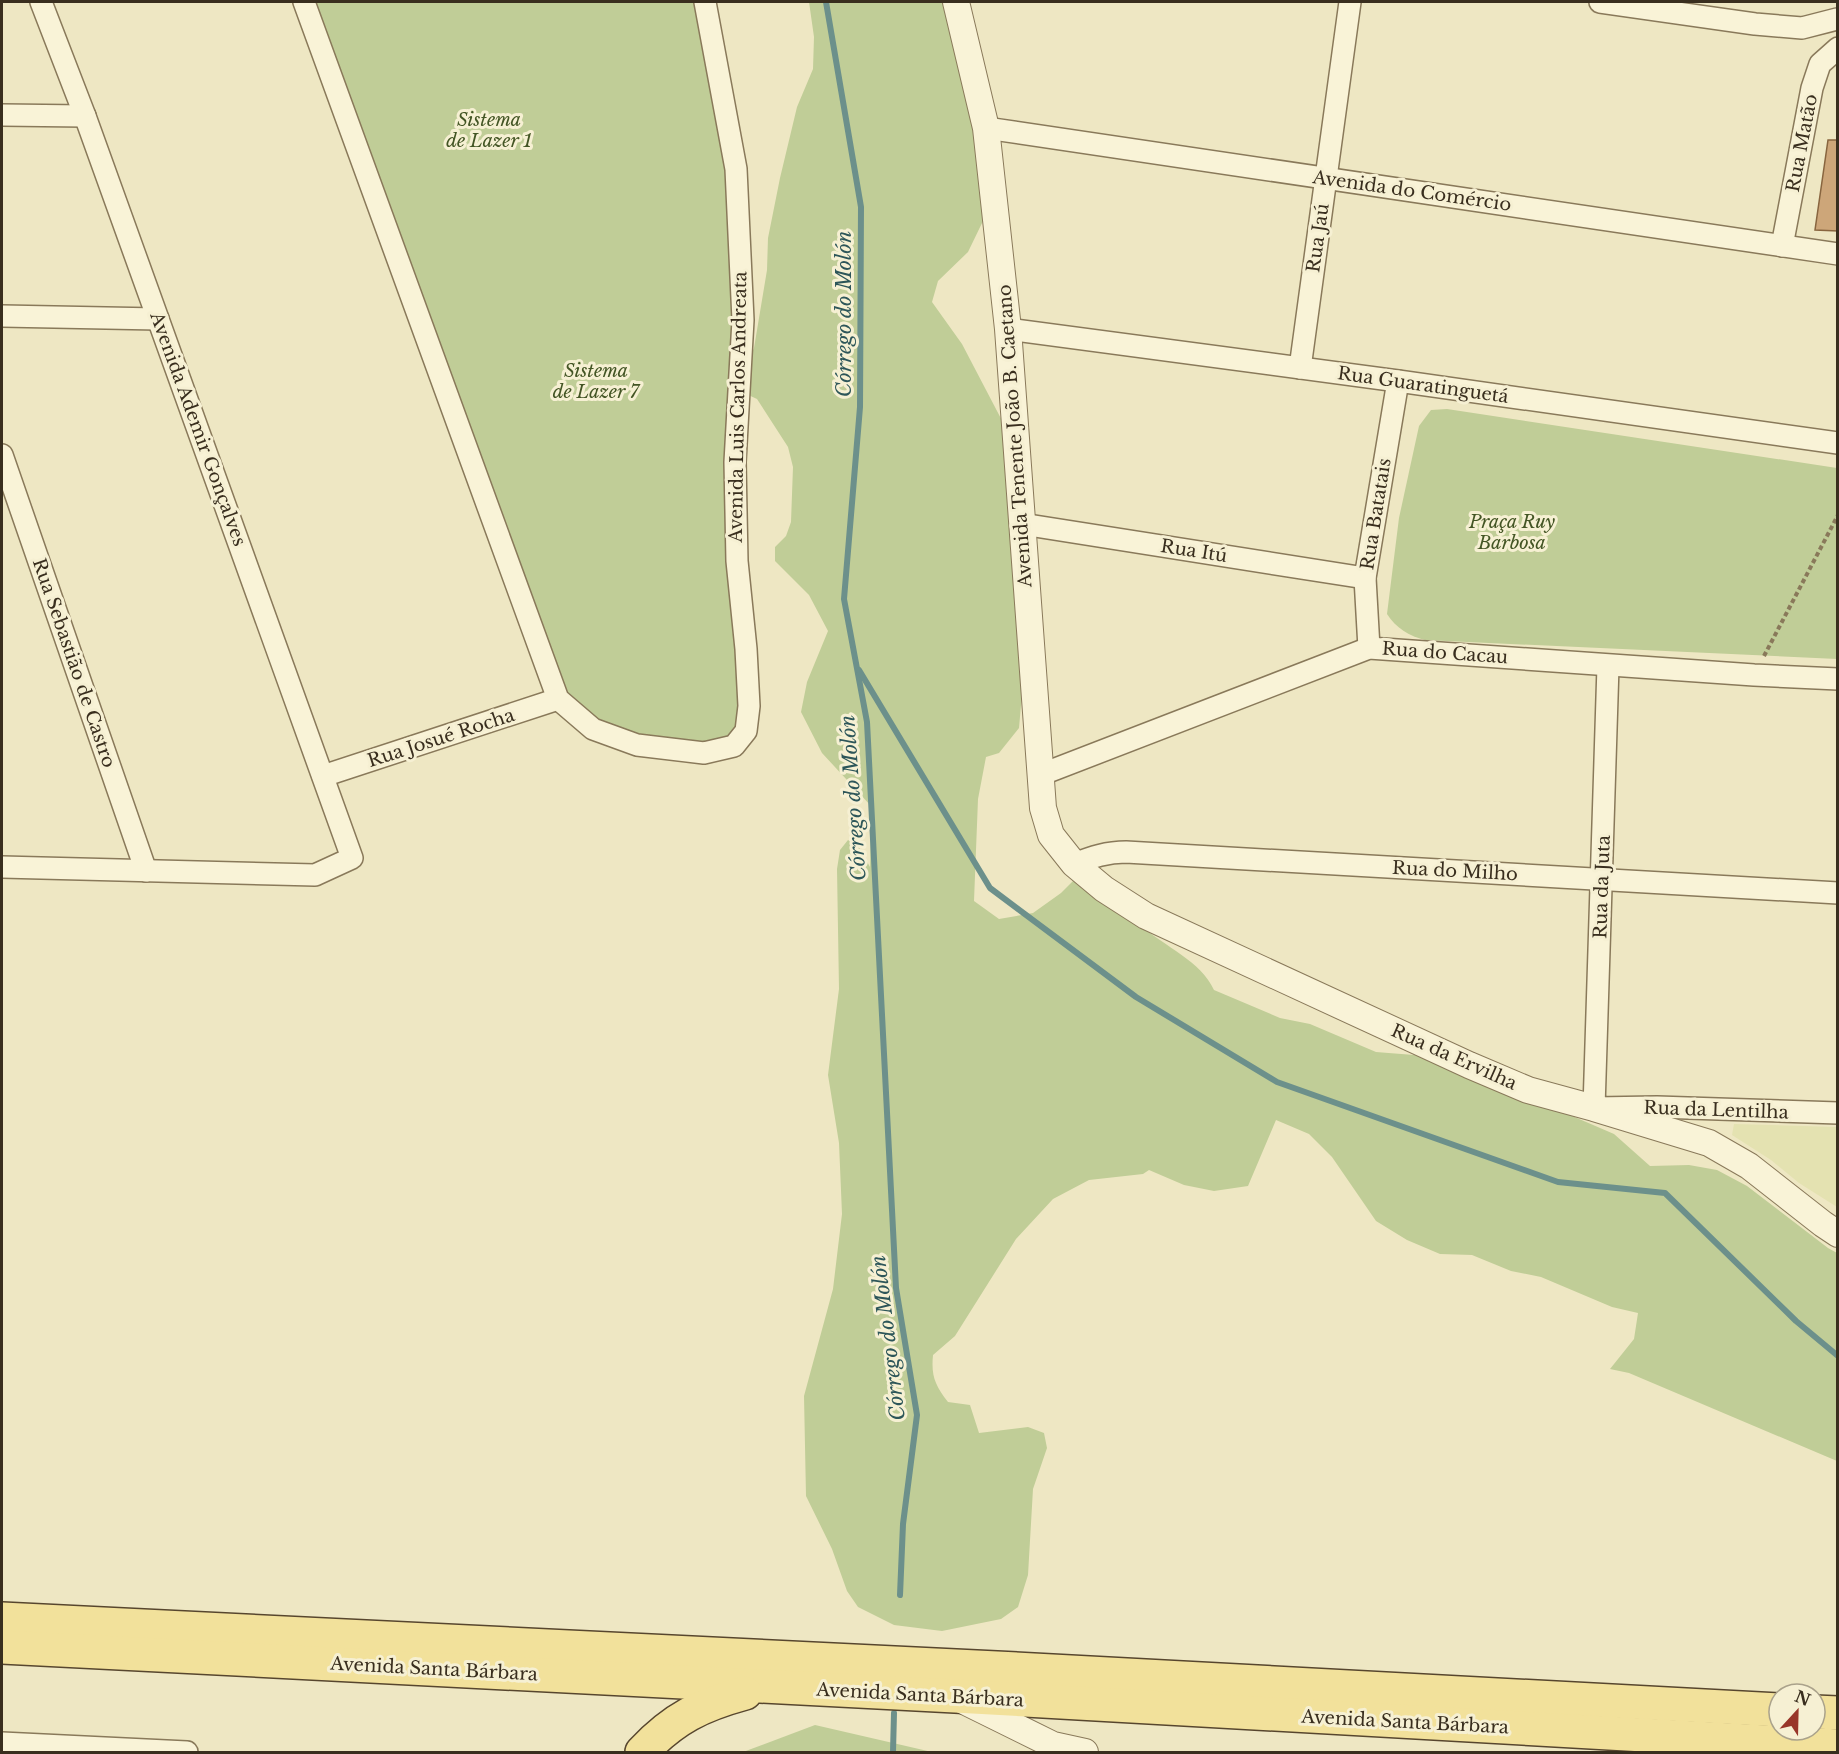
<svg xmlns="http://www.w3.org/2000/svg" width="1839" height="1754" font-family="'Libre Baskerville',serif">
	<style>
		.farmland { fill: #e4e2b1 }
		.green { fill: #c0cd97 }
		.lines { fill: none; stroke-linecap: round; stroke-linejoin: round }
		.stream { stroke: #6c908b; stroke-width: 6 }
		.building { fill: #cda679; stroke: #88653f; stroke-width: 1.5 }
		.minor-casing { stroke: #89795a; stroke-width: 24 }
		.tertiary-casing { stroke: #89795a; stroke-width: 28 }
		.primary-casing { stroke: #57462e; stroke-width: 36 }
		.path { stroke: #89795a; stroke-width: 4; stroke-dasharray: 4.5 3; stroke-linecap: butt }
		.minor { stroke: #f9f3d7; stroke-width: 21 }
		.tertiary { stroke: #f9f3d7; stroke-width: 26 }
		.primary { stroke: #f2e19b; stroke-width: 33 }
		.labels { text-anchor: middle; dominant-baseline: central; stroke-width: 6; stroke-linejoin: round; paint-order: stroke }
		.park-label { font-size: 18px; font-style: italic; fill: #435524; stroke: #f6f0d3 }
		.street-label { font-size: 18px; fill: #392e1e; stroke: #f6f0d3 }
		.water-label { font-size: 20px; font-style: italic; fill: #2d5659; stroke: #f6f0d3 }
	</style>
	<rect width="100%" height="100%" fill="#eee7c3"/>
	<!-- farmland -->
	<path class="farmland" d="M1734,1124L1837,1127V1207L1799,1183L1771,1160L1732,1135Z"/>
	<!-- green -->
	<g class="green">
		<path d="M304,2H705L736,169L741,378L754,348L767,270L768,238L780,178L797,107L813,69L814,37L809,2H957L986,152L983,221L968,252L938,281L932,302L962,344L1008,432L1027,637L1019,728L999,753L986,757L978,799L974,901L999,919L1033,913L1061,893L1084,870C1103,889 1121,908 1141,926C1164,946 1201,961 1214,990L1280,1018L1310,1024L1376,1052L1414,1055L1444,1061L1614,1134L1650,1166L1689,1165L1717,1170L1747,1186L1828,1248L1837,1253V1461L1629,1373L1610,1369L1634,1339L1638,1313L1612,1307L1541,1277L1511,1271L1472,1255L1440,1254L1407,1240L1376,1221L1332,1157L1309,1134L1276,1120L1248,1186L1214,1191L1184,1185L1149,1170L1143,1174L1089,1180L1053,1199L1016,1239L955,1336L933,1355C931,1376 935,1385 948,1402L970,1405L979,1433L1028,1427L1044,1433L1047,1448L1033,1489L1028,1575L1018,1607L1001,1619L942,1631L894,1625L858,1607L847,1591L832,1549L806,1496L804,1396L833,1289L842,1214L839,1143L828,1075L839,989L837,869L840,850L848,840L859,847L870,867L871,806L822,753L801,712L807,682L828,631L809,595L775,561V547L786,536L791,522L793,467L788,447L757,399L742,392L746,649L734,746L637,745L558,699Z"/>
		<path d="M1447,409L1837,468V659L1425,640C1409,636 1396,628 1387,614L1399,518L1419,426L1431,410Z"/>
		<path d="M815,1725L932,1752H743Z"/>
	</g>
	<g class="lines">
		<!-- stream -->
		<g class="stream">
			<path d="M826,2L861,207L860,407L844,599L867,722L896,1288L917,1415L903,1524L900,1595"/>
			<path d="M859,670L990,888L1136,997L1277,1082L1558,1182L1665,1193L1796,1321L1838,1356"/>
			<path d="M893,1752L894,1713"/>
		</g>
	</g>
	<!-- building -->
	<path class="building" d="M1828,140H1838V231L1815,230Z"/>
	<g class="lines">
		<defs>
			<g id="minor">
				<path d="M304,2L558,699L593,729L637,745L704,753L734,746L746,731L749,706L746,649L737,561L735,462L743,320L736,169L705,2"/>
				<path d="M1600,2L1755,24L1802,28L1837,19"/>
				<path d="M2,115L85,116"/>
				<path d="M986,128L1838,254"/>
				<path d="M1782,246L1812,88L1820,64L1838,48"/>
				<path d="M2,316L158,319"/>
				<path d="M1008,329L1398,381L1838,443"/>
				<path d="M1300,368L1350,2"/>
				<path d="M2,455L146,871"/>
				<path d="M1022,524L1365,578"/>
				<path d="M1369,648L1365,578L1398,381"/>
				<path d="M1608,666L1594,1108L1657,1107L1838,1113"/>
				<path d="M1040,775L1369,648L1754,675L1838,679"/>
				<path d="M323,776L558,699"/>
				<path d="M1074,864C1092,857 1107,852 1126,852L1838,893"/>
				<path d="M2,867L315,875L352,858L85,116L41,2"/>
				<path d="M2,1743L187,1752"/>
			</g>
			<g id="tertiary">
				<path d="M956,2L986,128L1008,329L1043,808L1051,835L1074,864L1104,889L1146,916L1469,1065L1528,1090L1594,1108L1709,1143L1749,1166L1823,1224L1838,1234"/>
				<path d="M962,1700L1053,1745L1085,1752"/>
			</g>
			<g id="primary">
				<path d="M2,1619L997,1668L1779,1710"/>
				<path d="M2,1647L955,1696L1838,1746"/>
				<path d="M1815,1712L1838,1713"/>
				<path d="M642,1752C674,1718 701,1705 745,1693"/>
			</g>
		</defs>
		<!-- minor casing -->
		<use href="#minor" class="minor-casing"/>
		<!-- tertiary casing -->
		<use href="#tertiary" class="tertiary-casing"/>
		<!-- primary casing -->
		<use href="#primary" class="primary-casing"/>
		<!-- path -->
		<path class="path" d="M1764,656L1838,515"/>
		<!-- minor -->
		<use href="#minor" class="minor"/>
		<!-- tertiary -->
		<use href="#tertiary" class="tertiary"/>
		<!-- primary -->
		<use href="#primary" class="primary"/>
	</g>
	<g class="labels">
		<!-- park labels -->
		<g class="park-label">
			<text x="489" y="120">Sistema<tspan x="489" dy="21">de Lazer 1</tspan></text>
			<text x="596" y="371">Sistema<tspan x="596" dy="21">de Lazer 7</tspan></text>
			<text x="1512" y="522">Praça Ruy<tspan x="1512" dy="21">Barbosa</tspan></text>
		</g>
		<!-- street labels -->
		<g class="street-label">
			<text transform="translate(1802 143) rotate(-79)">Rua Matão</text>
			<text transform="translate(1412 191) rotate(8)">Avenida do Comércio</text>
			<text transform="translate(1318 238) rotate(-82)">Rua Jaú</text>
			<text transform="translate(1423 385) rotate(8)">Rua Guaratinguetá</text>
			<text transform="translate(738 407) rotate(-89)">Avenida Luis Carlos Andreata</text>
			<text transform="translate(198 429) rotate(70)">Avenida Ademir Gonçalves</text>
			<text transform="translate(1015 436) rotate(-94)">Avenida Tenente João B. Caetano</text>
			<text transform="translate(1376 514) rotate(-81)">Rua Batatais</text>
			<text transform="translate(1194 551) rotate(9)">Rua Itú</text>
			<text transform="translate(1445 653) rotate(4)">Rua do Cacau</text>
			<text transform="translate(74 663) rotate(71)">Rua Sebastião de Castro</text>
			<text transform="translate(441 738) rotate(-18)">Rua Josué Rocha</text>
			<text transform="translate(1455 871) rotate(3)">Rua do Milho</text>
			<text transform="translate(1602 887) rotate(-88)">Rua da Juta</text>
			<text transform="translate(1454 1057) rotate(24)">Rua da Ervilha</text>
			<text transform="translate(1716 1110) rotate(2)">Rua da Lentilha</text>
			<text transform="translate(434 1669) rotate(3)">Avenida Santa Bárbara</text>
			<text transform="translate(920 1695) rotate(3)">Avenida Santa Bárbara</text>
			<text transform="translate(1405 1722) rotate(3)">Avenida Santa Bárbara</text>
		</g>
		<!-- water labels -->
		<g class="water-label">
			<text transform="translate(844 314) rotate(-90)">Córrego do Molón</text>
			<text transform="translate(853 798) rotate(-94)">Córrego do Molón</text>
			<text transform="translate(888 1338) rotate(-97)">Córrego do Molón</text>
		</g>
	</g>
	<!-- border -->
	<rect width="1839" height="1754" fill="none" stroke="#392e1e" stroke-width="6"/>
	<!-- north arrow -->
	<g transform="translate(1797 1712) rotate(22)"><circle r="28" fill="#f6f0d3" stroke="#aaa28b" stroke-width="1.5"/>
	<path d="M0-4.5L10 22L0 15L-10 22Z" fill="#983629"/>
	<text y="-9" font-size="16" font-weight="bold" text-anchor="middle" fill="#392e1e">N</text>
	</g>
</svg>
